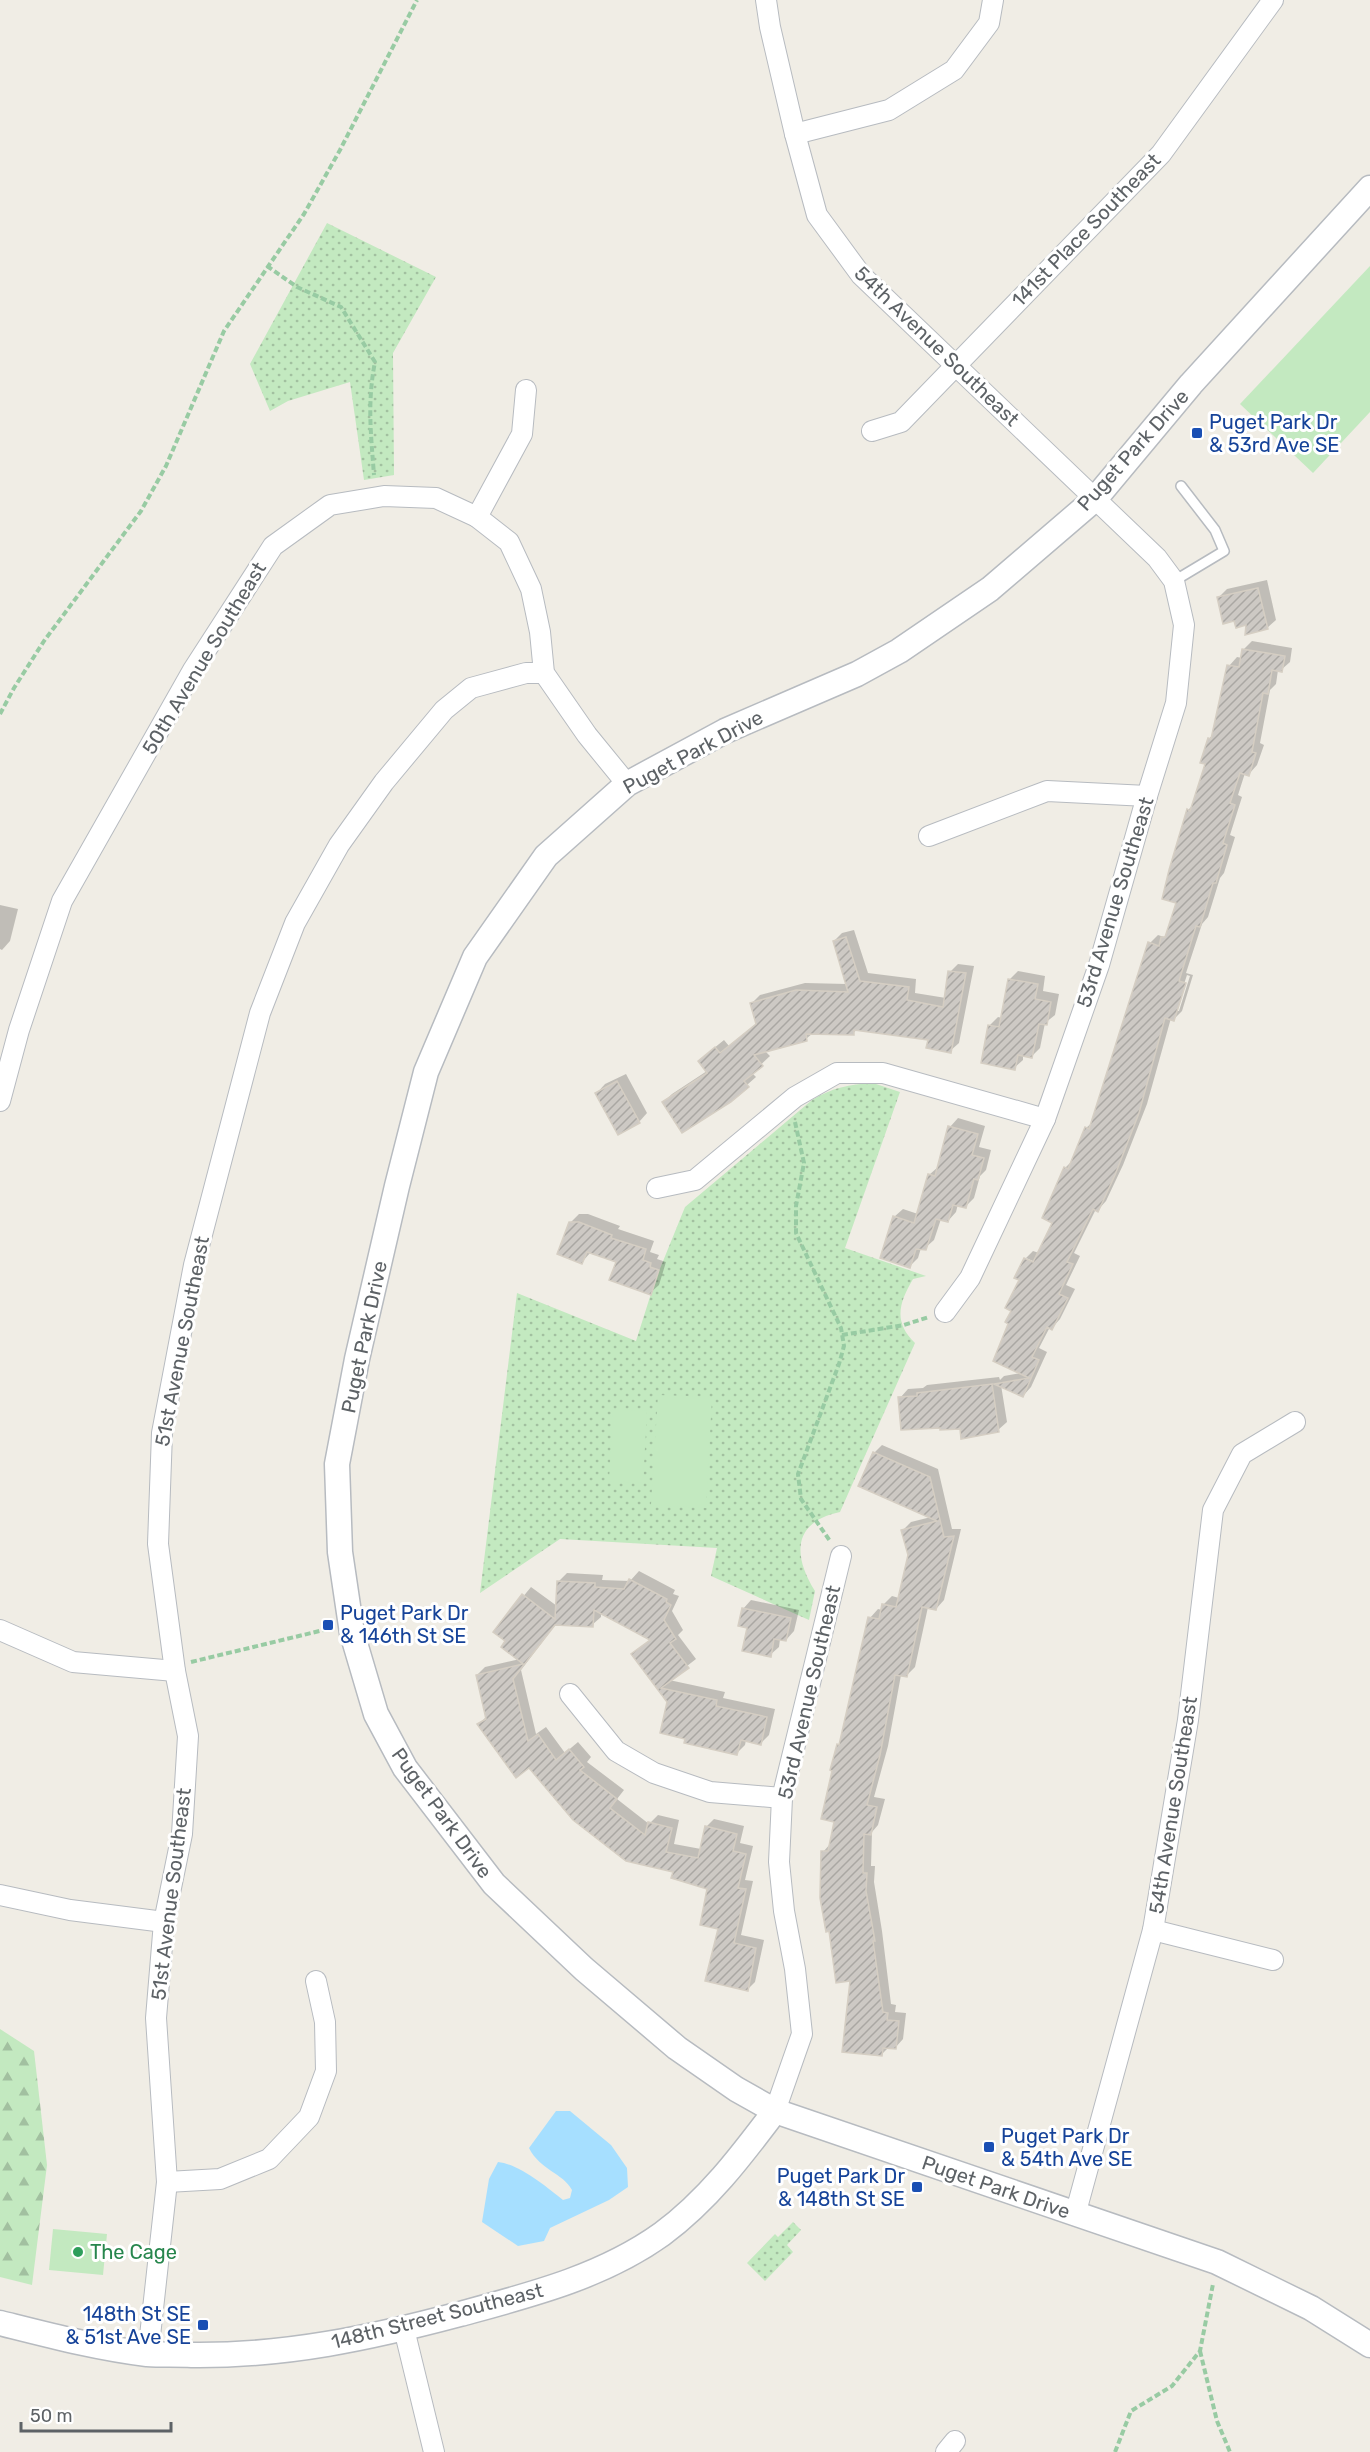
<svg xmlns="http://www.w3.org/2000/svg" width="1370" height="2452" font-family="Rubik,sans-serif">
	<style>
		.green { fill: url(#green-dots) }
		.forest { fill: url(#forest-firs) }
		.pitch { fill: #c3e9c0 }
		.water { fill: #a6dfff }
		.shadow { fill: #0003; fill-rule: evenodd }
		.building { fill: url(#building-hatch); stroke: #d5cec3; stroke-width: 1.5 }
		.lines { fill: none; stroke-linecap: round; stroke-linejoin: round }
		.service-casing { stroke: #b7bbc0; stroke-width: 12 }
		.minor-casing { stroke: #b7bbc0; stroke-width: 22 }
		.tertiary-casing { stroke: #b7bbc0; stroke-width: 27 }
		.path { stroke: #98cba3; stroke-width: 4; stroke-dasharray: 6 3; stroke-linecap: butt }
		.service { stroke: #fff; stroke-width: 9 }
		.minor { stroke: #fff; stroke-width: 20 }
		.tertiary { stroke: #fff; stroke-width: 24 }
		.transit-dot { fill: #1a4fb4; stroke: #fff; stroke-width: 2 }
		.leisure-dot { fill: #2e9e5b; stroke: #fff; stroke-width: 2 }
		.labels { text-anchor: middle; dominant-baseline: central; stroke-width: 6; stroke-linejoin: round; paint-order: stroke }
		.street-label { font-size: 20px; fill: #5d6266; stroke: #fff }
		.transit-label { font-size: 20px; fill: #164399; stroke: #fff; text-anchor: start }
		.leisure-label { font-size: 20px; fill: #27864d; stroke: #fff; text-anchor: start }
	</style>
	<defs>
		<pattern id="green-dots" width="8" height="8" patternUnits="userSpaceOnUse" patternTransform="scale(1.5)"><rect width="8" height="8" fill="#c3e9c0"/><path d="M2 2h.1M6 6h.1" fill="none" stroke="#a2c0a0" stroke-width="1.8" stroke-linecap="round"/></pattern>
		<pattern id="forest-firs" width="22" height="20" patternUnits="userSpaceOnUse" patternTransform="scale(1.5)"><rect width="22" height="20" fill="#c3e9c0"/><path d="M5 1l3.5 6h-7zM16 11l3.5 6h-7z" fill="#a2c0a0"/></pattern>
		<pattern id="building-hatch" width="6" height="6" patternUnits="userSpaceOnUse" patternTransform="scale(1.5)"><rect width="6" height="6" fill="#cdc9c4"/><path d="M-1 1l2-2M0 6l6-6M5 7l2-2" fill="none" stroke="#aaa7a3"/></pattern>
	</defs>
	<rect width="100%" height="100%" fill="#f0ede5"/>
	<!-- green -->
	<g class="green">
		<path d="M327,223L436,277L393,353L394,475L364,480L350,382L288,401L270,411L250,364Z"/>
		<path d="M873,1083L900,1092L845,1248L926,1276L913,1279C899,1303 893,1322 915,1343L840,1512C792,1522 793,1556 815,1591L809,1620L711,1576L717,1548L560,1539L480,1593L517,1293L636,1341L655,1281L685,1207L812,1100C832,1088 849,1084 873,1083Z"/>
		<path d="M793,2222L801,2230L787,2245L793,2252L765,2281L747,2263L775,2234L778,2237Z"/>
	</g>
	<!-- forest -->
	<path class="forest" d="M0,2029L34,2051L47,2165L32,2285L0,2277Z"/>
	<!-- pitch -->
	<g class="pitch">
		<path d="M1370,266V412L1313,473L1240,404Z"/>
		<path d="M658,1395L712,1397L706,1508L651,1505Z"/>
		<path d="M613,1409L647,1411L643,1483L609,1481Z"/>
		<path d="M53,2229L107,2234L103,2275L49,2270Z"/>
	</g>
	<!-- water -->
	<path class="water" d="M556,2111H570L611,2145L627,2168L628,2187L609,2200L550,2228L544,2241L518,2246L482,2222L489,2179L498,2162C519,2164 547,2187 563,2200L570,2198L572,2190C563,2173 540,2170 529,2148Z"/>
	<!-- shadow -->
	<g class="shadow">
		<path d="M1267,580L1276,620L1267,628L1236,619L1218,598L1227,589Z"/>
		<path d="M1252,641L1292,648L1290,662L1281,670H1278L1276,684L1270,690L1260,743L1264,745L1257,765L1249,774L1245,773L1238,795L1242,797L1230,835L1235,837L1224,873L1220,878L1208,917L1202,924L1186,973L1193,975L1182,1011L1174,1019L1171,1018L1147,1104L1123,1165L1106,1201L1098,1210L1096,1209L1074,1253L1080,1256L1066,1285L1075,1289L1060,1319L1052,1328L1050,1327L1039,1348L1047,1352L1031,1387L1023,1396L1001,1385L1007,1422L998,1430L961,1428L900,1398L908,1389L923,1388L927,1385L999,1377L1000,1380L1004,1376L1021,1373L1010,1323L1025,1259L1040,1264L1026,1258L1033,1251L1039,1253L1054,1222L1043,1217L1065,1168L1073,1160L1086,1128L1094,1121L1150,943L1158,935L1164,937L1168,933L1177,902L1188,810L1194,804L1207,763L1209,739L1214,733L1229,666L1237,657L1242,658L1244,649ZM1187,975L1190,976L1179,1011H1175Z"/>
		<path d="M0,905L18,909L10,941L2,950L0,949Z"/>
		<path d="M854,930L868,973L916,979L915,993L946,998L950,972L958,964L974,966L959,1043L950,1051L930,1039L858,1029L853,1033H813L806,1039L765,1051L770,1056L752,1073L756,1077L730,1100L664,1102L672,1094L707,1071L708,1053L724,1040L729,1046L757,1023L752,1003L760,995L805,983L847,984L834,941L842,933Z"/>
		<path d="M1018,971L1045,976L1043,991L1059,994L1055,1015L1045,1023L1040,1048L1031,1057L1023,1055V1060L1014,1068L990,1025L998,1017L1002,1018L1009,980Z"/>
		<path d="M626,1074L647,1113L639,1122L597,1093L605,1084Z"/>
		<path d="M958,1118L985,1126L979,1147L991,1150L986,1170L980,1176L974,1198L965,1207L958,1204L956,1212L948,1221L941,1219L934,1240L925,1248H921L918,1258L910,1266L894,1217L903,1209L918,1214L929,1175L938,1167L950,1127Z"/>
		<path d="M579,1214H588L620,1226L618,1229L654,1241L650,1252L659,1255L657,1259L666,1262L659,1285L650,1293L618,1261L591,1252L582,1262L570,1223Z"/>
		<path d="M882,1445L938,1469L952,1529H961L944,1600L936,1609L928,1607L915,1667L906,1676L901,1675L888,1746L874,1797L885,1799L878,1825L872,1832L871,1866H875L874,1882L882,1931L891,2004L896,2005L895,2012L906,2013L903,2039L895,2048L889,2047L881,2055L823,1852L831,1843L836,1821L838,1745L841,1741L870,1618L878,1609L882,1610L884,1604L892,1596L899,1598L909,1555L903,1530L911,1522L931,1517L874,1453Z"/>
		<path d="M639,1571L675,1590L673,1594L679,1596L672,1611L683,1630L678,1635L696,1659L669,1680L725,1692L723,1698L775,1709L769,1735L761,1743L746,1740L745,1745L737,1753L668,1701L633,1654L651,1639L601,1612V1617L592,1625L556,1624L521,1670L536,1734L546,1727L565,1753L578,1742L591,1757L587,1762L624,1790L617,1799L649,1824L658,1815L679,1820L674,1844L701,1849L706,1827L714,1819L744,1826L740,1843L753,1846L745,1880L753,1881L741,1935L764,1940L755,1982L747,1990L719,1928L709,1888L530,1766L479,1724L487,1716L477,1675L485,1667L520,1659L507,1641L495,1631L531,1587L557,1606L558,1582L567,1573L603,1575L602,1580L630,1581Z"/>
		<path d="M751,1600L799,1610L794,1631L786,1640L780,1639L779,1647L770,1655L749,1626L743,1609Z"/>
	</g>
	<!-- building -->
	<g class="building">
		<path d="M1258,588L1268,629L1245,635L1246,625L1236,628L1234,621L1223,624L1217,597Z"/>
		<path d="M1242,649L1285,656L1282,672L1272,670L1268,694L1263,693L1252,752L1256,753L1249,776L1240,773L1230,803L1235,805L1223,843L1227,845L1216,883H1213L1200,927L1196,926L1179,981L1186,983L1174,1021L1165,1018L1139,1113L1115,1175L1098,1212L1093,1209L1067,1262L1073,1264L1059,1294L1068,1298L1052,1330L1047,1327L1032,1357L1039,1360L1023,1397L994,1384L1029,1378L993,1361L1008,1324L1005,1322L1011,1311L1005,1308L1019,1280L1014,1278L1024,1258L1033,1262L1052,1223L1042,1218L1064,1167L1068,1169L1085,1127L1089,1129L1148,942L1159,946L1161,937H1165L1176,903L1162,899L1169,870L1187,809L1190,811L1205,764L1200,763L1208,738L1211,739L1227,665L1239,667Z"/>
		<path d="M846,937L860,981L909,987L907,1000L943,1007L948,971L966,973L951,1053L926,1048L928,1040L854,1030V1035L806,1034L807,1041L754,1055L763,1066L744,1081L749,1087L731,1102L682,1133L662,1102L707,1073L698,1061L715,1047L720,1053L756,1024L750,1003L796,990L848,992L833,941Z"/>
		<path d="M1008,979L1038,984L1035,999L1051,1002L1047,1025L1039,1024L1032,1058L1018,1055L1015,1070L981,1063L988,1025L999,1027Z"/>
		<path d="M617,1081L640,1123L618,1135L595,1093Z"/>
		<path d="M948,1126L978,1134L972,1155L984,1158L978,1180L974,1179L966,1208L953,1205L948,1222L936,1219L926,1250L916,1249L910,1268L880,1258L893,1216L914,1223L928,1174L935,1176Z"/>
		<path d="M569,1222H579L612,1235L611,1238L646,1249L643,1260L651,1263L650,1267L659,1270L651,1295L609,1280L616,1262L587,1252L582,1264L557,1254Z"/>
		<path d="M992,1384L999,1432L961,1439L960,1429L940,1430V1428L901,1430L898,1397L917,1396V1393Z"/>
		<path d="M873,1452L930,1477L944,1537L954,1536L936,1610L922,1607L907,1677L895,1675L880,1755L867,1805L877,1807L871,1835L864,1834L863,1873H867L866,1891L875,1941H873L883,2012L888,2013L887,2020L899,2021L896,2049L883,2048L882,2056L842,2052L850,1981L836,1983L829,1931L826,1932L820,1898L821,1851H828L834,1822L821,1819L832,1771L830,1770L837,1744L839,1745L868,1617L879,1619L882,1604L896,1607L908,1555L901,1530L937,1521L858,1486Z"/>
		<path d="M629,1579L667,1599L666,1602L671,1605L664,1620L676,1639L670,1643L689,1668L661,1688L717,1700L716,1706L767,1717L761,1745L741,1740L737,1755L684,1743L685,1739L660,1733L667,1702L631,1654L650,1640L594,1610L593,1627L555,1625L513,1679L528,1741L538,1734L556,1760L569,1749L584,1767L580,1770L617,1799L610,1808L645,1835L648,1822L672,1828L666,1852L698,1858L705,1826L737,1834L733,1851L746,1854L738,1888L746,1889L734,1943L756,1948L748,1991L705,1981L718,1929L700,1925L707,1889L671,1878L673,1872L626,1861L573,1820L529,1768L516,1778L477,1724L486,1719L476,1675L523,1664L501,1647L505,1641L493,1632L522,1594L555,1619L557,1581L595,1583V1587L624,1589Z"/>
		<path d="M742,1608L791,1618L786,1641L774,1639L771,1657L742,1651L747,1628L738,1626Z"/>
	</g>
	<g class="lines">
		<defs>
			<path id="service" d="M1174,581L1224,551L1215,530L1181,486"/>
			<g id="minor">
				<path d="M766,0L770,27L795,134L817,215L861,275L1157,558L1174,581L1184,625L1176,703L1147,796L1099,965L1045,1119L970,1278L945,1312"/>
				<path d="M795,134L889,110L954,70L989,23L993,0"/>
				<path d="M872,431L901,422L1161,154L1273,0"/>
				<path d="M477,517L509,542L531,589L540,632L544,673L587,735L627,784"/>
				<path d="M929,836L1047,791L1147,796"/>
				<path d="M0,1101L19,1030L62,901L193,670L273,546L330,505L384,496L436,498L477,517L522,434L526,390"/>
				<path d="M657,1188L695,1180L795,1097L837,1073H883L1045,1119"/>
				<path d="M0,1630L73,1662L175,1671"/>
				<path d="M570,1694L616,1751L654,1773L710,1792L782,1798"/>
				<path d="M0,1895L70,1910L164,1922"/>
				<path d="M1153,1930L1273,1960"/>
				<path d="M775,2111L802,2034L795,1969L784,1911L779,1862L782,1798L841,1556"/>
				<path d="M167,2182L220,2179L269,2159L309,2117L326,2071L325,2022L316,1981"/>
				<path d="M1075,2215L1153,1930L1188,1720L1213,1510L1242,1454L1295,1422"/>
				<path d="M404,2329L434,2452"/>
				<path d="M148,2354L167,2182L156,2018L164,1922L182,1834L188,1736L175,1671L158,1544L162,1433L194,1265L260,1013L295,923L339,845L384,782L444,710L471,688L526,673H544"/>
				<path d="M946,2452L955,2441"/>
			</g>
			<g id="tertiary">
				<path d="M1370,188L1191,384L1095,499L990,589L899,651L857,674L725,731L627,784L546,856L475,957L426,1072L397,1186L357,1359L337,1464L340,1552L352,1633L376,1714L405,1768L494,1884L584,1969L677,2048L736,2089L775,2111L1217,2262L1311,2308L1370,2345"/>
				<path d="M0,2323C48,2335 97,2348 147,2354C161,2355 177,2354 192,2355C286,2356 370,2338 460,2314C530,2295 602,2277 662,2234C708,2200 741,2156 775,2111"/>
			</g>
		</defs>
		<!-- service casing -->
		<use href="#service" class="service-casing"/>
		<!-- minor casing -->
		<use href="#minor" class="minor-casing"/>
		<!-- tertiary casing -->
		<use href="#tertiary" class="tertiary-casing"/>
		<!-- path -->
		<g class="path">
			<path d="M267,266L297,287L341,307L375,362C367,402 371,435 374,475"/>
			<path d="M0,714L14,688L44,641L141,511L166,466L224,331L304,214L340,150L417,0"/>
			<path d="M795,1122L804,1163L796,1206V1233L841,1328L844,1346L839,1364L798,1474L801,1499L830,1541"/>
			<path d="M842,1335L904,1325L929,1317"/>
			<path d="M191,1662L332,1628"/>
			<path d="M1200,2351L1217,2421L1230,2452"/>
			<path d="M1115,2452L1131,2411L1172,2386L1200,2351L1213,2284"/>
		</g>
		<!-- service -->
		<use href="#service" class="service"/>
		<!-- minor -->
		<use href="#minor" class="minor"/>
		<!-- tertiary -->
		<use href="#tertiary" class="tertiary"/>
	</g>
	<!-- markers -->
	<g class="transit-dot">
		<rect x="1191" y="427" width="12" height="12" rx="3"/>
		<rect x="322" y="1619" width="12" height="12" rx="3"/>
		<rect x="983" y="2141" width="12" height="12" rx="3"/>
		<rect x="911" y="2181" width="12" height="12" rx="3"/>
		<rect x="197" y="2319" width="12" height="12" rx="3"/>
	</g>
	<circle class="leisure-dot" cx="78" cy="2252" r="6"/>
	<g class="labels">
		<!-- street labels -->
		<g class="street-label">
			<text transform="translate(1086 230) rotate(-46)">141st Place Southeast</text>
			<text transform="translate(937 346) rotate(44)">54th Avenue Southeast</text>
			<text transform="translate(1133 450) rotate(-48)">Puget Park Drive</text>
			<text transform="translate(204 658) rotate(-59)">50th Avenue Southeast</text>
			<text transform="translate(693 752) rotate(-28)">Puget Park Drive</text>
			<text transform="translate(1115 902) rotate(-73)">53rd Avenue Southeast</text>
			<text transform="translate(364 1337) rotate(-78)">Puget Park Drive</text>
			<text transform="translate(182 1341) rotate(-79)">51st Avenue Southeast</text>
			<text transform="translate(809 1692) rotate(-77)">53rd Avenue Southeast</text>
			<text transform="translate(1173 1805) rotate(-81)">54th Avenue Southeast</text>
			<text transform="translate(442 1813) rotate(54)">Puget Park Drive</text>
			<text transform="translate(171 1894) rotate(-83)">51st Avenue Southeast</text>
			<text transform="translate(996 2187) rotate(19)">Puget Park Drive</text>
			<text transform="translate(437 2316) rotate(-14)">148th Street Southeast</text>
		</g>
		<!-- transit labels -->
		<g class="transit-label">
			<text x="1209" y="422">Puget Park Dr<tspan x="1209" dy="23">&amp; 53rd Ave SE</tspan></text>
			<text x="340" y="1613">Puget Park Dr<tspan x="340" dy="23">&amp; 146th St SE</tspan></text>
			<text x="1001" y="2136">Puget Park Dr<tspan x="1001" dy="23">&amp; 54th Ave SE</tspan></text>
			<text x="905" y="2176" text-anchor="end">Puget Park Dr<tspan x="905" dy="23">&amp; 148th St SE</tspan></text>
			<text x="191" y="2314" text-anchor="end">148th St SE<tspan x="191" dy="23">&amp; 51st Ave SE</tspan></text>
		</g>
		<!-- leisure labels -->
		<g class="leisure-label">
			<text x="90" y="2252">The Cage</text>
		</g>
	</g>
	<!-- scale -->
	<path d="M21 2422v9h150v-9" fill="none" stroke="#5d6266" stroke-width="3"/>
	<text x="30" y="2422" font-size="18" fill="#5d6266" stroke="#ffffff" stroke-width="4.5" paint-order="stroke">50 m</text>
</svg>
